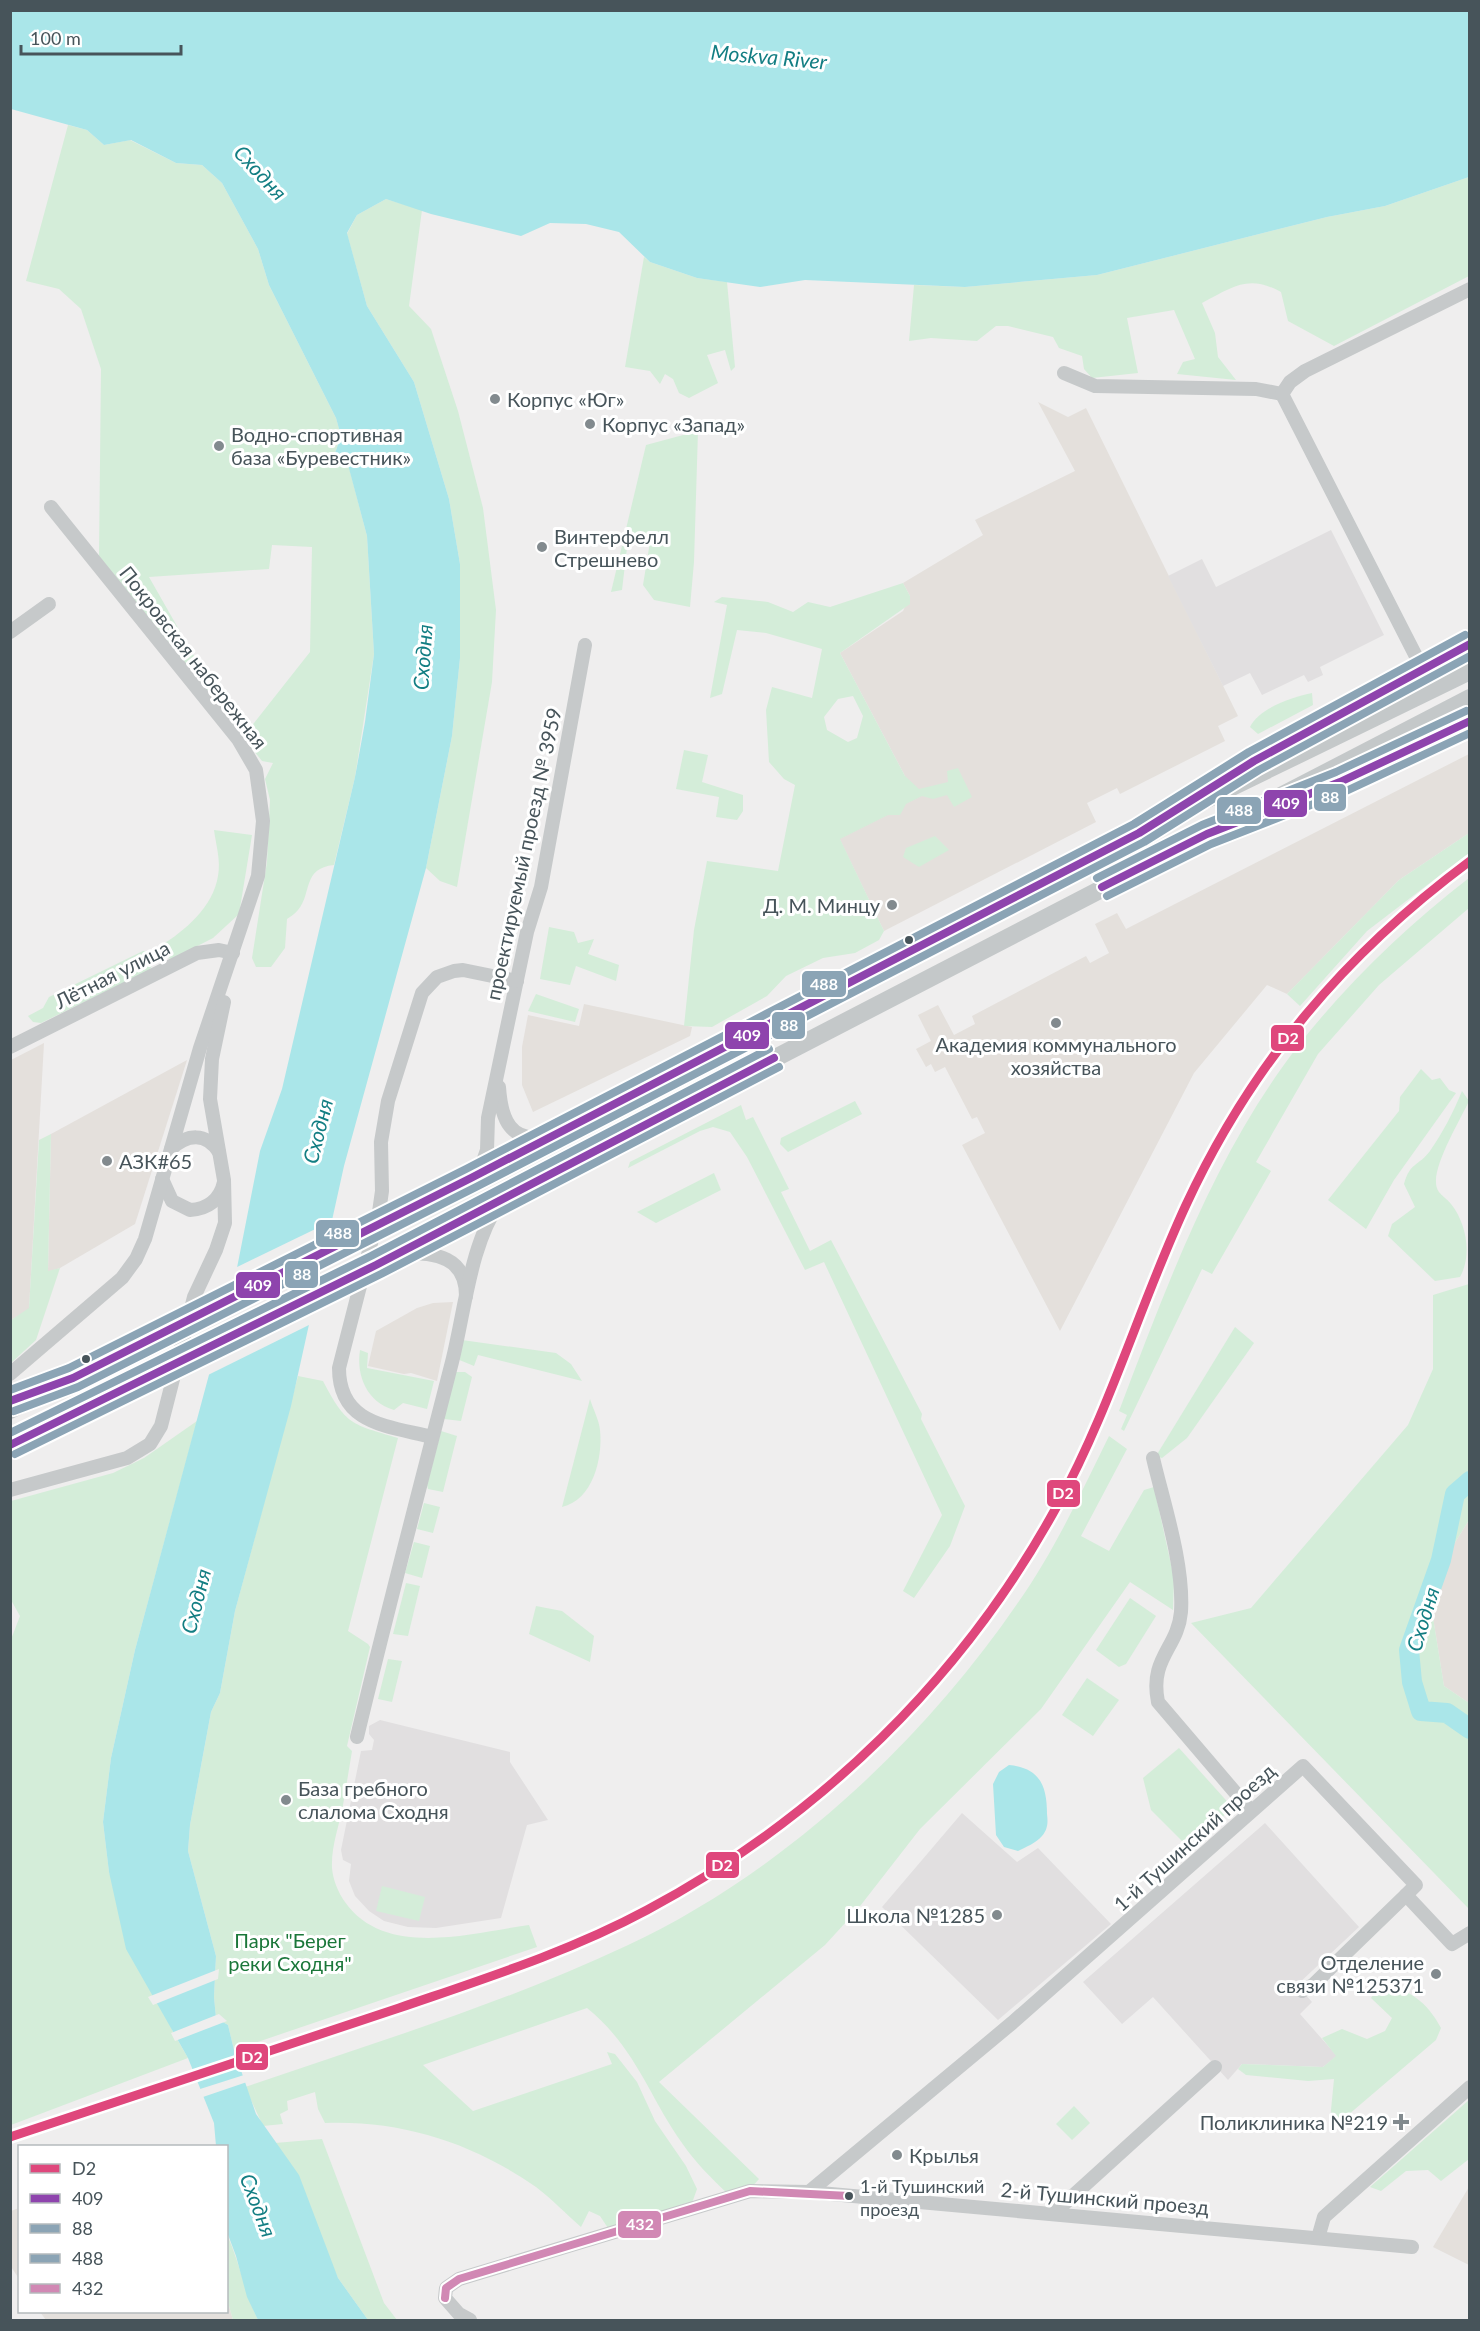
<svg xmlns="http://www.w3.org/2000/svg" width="1480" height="2331" font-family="Lato,sans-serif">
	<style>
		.commercial { fill: #e4e0dc }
		.education { fill: #e1dfe0 }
		.green { fill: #d4edd9; fill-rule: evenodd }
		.water { fill: #aae6e9 }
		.pier { fill: #efeeee }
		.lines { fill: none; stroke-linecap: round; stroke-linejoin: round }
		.river { stroke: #aae6e9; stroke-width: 20 }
		.minor { stroke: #c6c9ca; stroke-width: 14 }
		.major { stroke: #c4c8c9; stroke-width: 18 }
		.bus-1-casing { stroke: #fff; stroke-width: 12 }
		.bus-2-casing { stroke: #fff; stroke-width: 12 }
		.bus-3-casing { stroke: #fff; stroke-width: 12 }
		.bus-4-casing { stroke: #fff; stroke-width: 12 }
		.bus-1 { stroke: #8e44ad; stroke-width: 8 }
		.bus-2 { stroke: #8ba4b5; stroke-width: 8 }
		.bus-3 { stroke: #8ba4b5; stroke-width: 8 }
		.bus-4 { stroke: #d188b4; stroke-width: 8 }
		.rail-1-casing { stroke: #fff; stroke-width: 14 }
		.rail-1 { stroke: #df477c; stroke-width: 9 }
		.poi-dot { fill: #828a8e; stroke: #fff; stroke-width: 2 }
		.bus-dot { fill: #47545a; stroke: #fff; stroke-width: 2 }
		.labels { text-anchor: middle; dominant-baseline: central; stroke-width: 6; stroke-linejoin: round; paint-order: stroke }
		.bus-label { font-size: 18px; fill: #47545a; stroke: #fff; text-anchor: start }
		.poi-label { font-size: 20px; fill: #47545a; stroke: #fff; text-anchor: start }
		.street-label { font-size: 20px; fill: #47545a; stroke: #fff }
		.park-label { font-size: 20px; fill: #1b773a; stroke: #fff }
		.water-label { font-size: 21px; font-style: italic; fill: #137e83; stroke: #fff }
		.line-badge { stroke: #fff; stroke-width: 2 }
		.badge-label { font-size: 16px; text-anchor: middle; font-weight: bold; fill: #fff }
	</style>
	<rect width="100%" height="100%" fill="#efeeee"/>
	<!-- commercial -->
	<g class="commercial">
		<path d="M1038,402L1068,417L1086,408L1238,716L1218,726L1225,741L1120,794L1117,788L1087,803L1096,822L884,931L829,817L905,776L840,653L903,611L910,596L903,583L983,535L975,520L1075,471Z"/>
		<path d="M1469,754V833L1399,880L1287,994L1267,985L1194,1073L1060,1331L962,1145L985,1133L977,1117L972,1119L945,1067L935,1072L931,1064L926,1067L916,1049L931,1041L918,1015L938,1005L954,1035L975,1024L972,1016L1086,956L1090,963L1109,953L1095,924L1117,913L1126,929Z"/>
		<path d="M584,1004L692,1027L690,1036L533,1112L522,1085V1047L528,1015L579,1026Z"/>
		<path d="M44,1043L29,1309L11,1320V1060Z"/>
		<path d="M187,1060L135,1224L60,1268L48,1272L51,1134Z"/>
		<path d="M453,1302L437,1381L411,1373L404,1374L368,1366L376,1331L417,1308L433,1303Z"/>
		<path d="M1469,1520V1703L1444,1686L1428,1586Z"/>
		<path d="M1469,2187V2265L1433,2247Z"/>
		<path d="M19,2208H20L19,2279L10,2265L11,2211Z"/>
		<path d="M227,2299L233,2320H46L40,2312H226Z"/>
	</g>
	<!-- education -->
	<g class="education">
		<path d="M1331,530L1384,635L1320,667L1323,675L1308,682L1304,675L1262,695L1250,673L1223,686L1168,576L1202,559L1216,587Z"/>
		<path d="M380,1720L510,1752V1762L548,1820L527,1825L501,1918L436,1928L408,1927L384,1921L369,1911L355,1896L349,1881L351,1864L343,1860L341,1850L361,1751L372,1750L374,1740L369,1734V1726Z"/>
		<path d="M962,1813L1017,1862L1038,1848L1111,1924L998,2020L882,1907Z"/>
		<path d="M1265,1823L1359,1927L1297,1985L1312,2002L1300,2014L1337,2056L1323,2067L1242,2064L1228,2080L1153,1997L1122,2024L1083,1982Z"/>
	</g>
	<!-- green -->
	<g class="green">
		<path d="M68,125L87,130L104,145L130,140L176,163L202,165L222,183L258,249L269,285L336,418L341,436L334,456L347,460L367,536L374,654L355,777L334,865C302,868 312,894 298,910C295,914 290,917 287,919L285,948L271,967H256L252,958L267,862L270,800L265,779L273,763L262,761L243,737L310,652L312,547L272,545L269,569L149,577L234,726L99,556L101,369L81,309L59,289L26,281Z"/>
		<path d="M1469,177V276L1334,346L1288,321L1281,292C1248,274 1233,287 1202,303L1215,333L1218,357L1236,380L1177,374L1183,362L1195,359L1174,310L1127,318L1138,373L1092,378L1084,369L1082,356L1059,348L1053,337L1008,326H996L977,341L931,338L909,341L914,285L965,287L1097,275L1327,217L1385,206Z"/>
		<path d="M386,199L422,210L409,306L431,329L458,411L483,508L496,610L492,682L457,887L440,881L426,868L452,736L460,658V564L449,499L414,382L367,306L347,234L357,215Z"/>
		<path d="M644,257L650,262L697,278L727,282L735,367L731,371L725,350L707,355L718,383L689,398L679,393L673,379L665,374L660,384L650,371L625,367Z"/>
		<path d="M698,431L694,562L690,607L654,600L643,585L650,542L628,539L622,590L611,592L646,445Z"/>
		<path d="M903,583L910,596V604L840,653L905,776L919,789L948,782L947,771L958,768L972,797L954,807L947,795L933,799L922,796L906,804L900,815H888L840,839L884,931L879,940L855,953L823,958L786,976L767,996L712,1027L684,1026L694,930L707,861L778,871L795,785L784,779L769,762L766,710L772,687L812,698L822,649L766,633L737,630L722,694L710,698L727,605L714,602L722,597L768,602L793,612L808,602L830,607ZM853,696L863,716L857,738L848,742L827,730L824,717L838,699Z"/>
		<path d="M1312,693L1313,705L1258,734L1250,727C1259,708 1293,697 1312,693Z"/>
		<path d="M684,750L708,755L702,782L743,795V811L737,820L716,817L719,797L676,789Z"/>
		<path d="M214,830L252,835L239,914L213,938L172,959L167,958L160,946C185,931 213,907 218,876C221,861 216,845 214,830Z"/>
		<path d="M1469,833V853L1367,931L1300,1006L1287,994L1399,880Z"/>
		<path d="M935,836L949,850L919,867L903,857L906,848Z"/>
		<path d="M1469,878V908L1379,985L1318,1054L1256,1162L1271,1171L1212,1274L1202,1269L1124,1431L1121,1429L1127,1415L1119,1411C1167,1285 1215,1153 1298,1046C1348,982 1406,927 1469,878Z"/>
		<path d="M549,927L574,932L578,943L594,939L588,954L619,965L616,981L576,966L570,985L540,979Z"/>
		<path d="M143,951H147L154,959L150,970L41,1023L33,1022L28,1016L43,1008L49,997Z"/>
		<path d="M536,994L579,1009L575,1022L528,1011Z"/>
		<path d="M1421,1069L1432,1080L1440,1078L1449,1090L1456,1093L1394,1180L1366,1229L1328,1200L1399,1111L1400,1097Z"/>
		<path d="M1462,1091L1469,1101C1460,1120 1435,1162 1436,1182C1436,1194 1445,1196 1451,1204C1467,1224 1472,1256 1460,1277L1435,1281L1388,1236L1392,1224L1415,1207L1404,1184C1410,1162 1419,1166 1430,1151C1442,1134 1454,1111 1462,1091Z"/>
		<path d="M855,1101L862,1114L788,1152L780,1144L781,1138Z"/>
		<path d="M741,1105L746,1120L753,1117L789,1189L781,1192L810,1251L831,1240L922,1414L921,1419L965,1506L950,1546L914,1598L903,1591L942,1515L824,1262L805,1270L747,1157L730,1132L713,1127L700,1131L628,1168L630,1162Z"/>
		<path d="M51,1134L48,1271L60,1268L36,1340L11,1363V1320L29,1308L39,1140Z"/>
		<path d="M714,1173L721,1190L656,1223L637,1212Z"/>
		<path d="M1469,1284V1520L1428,1586L1444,1686L1469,1703V1909L1191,1623L1251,1608L1408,1425L1433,1369V1295Z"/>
		<path d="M1235,1327L1254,1343L1187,1438L1162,1458L1156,1456Z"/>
		<path d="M462,1340L556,1353L571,1364L582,1381L478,1355L474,1366L457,1359Z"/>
		<path d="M360,1350L368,1353L367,1368L434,1381L427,1409L403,1403L394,1410C367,1402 356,1376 360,1350Z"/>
		<path d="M455,1372H465L472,1377L461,1421L444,1419Z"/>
		<path d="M298,1376L323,1381C346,1425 351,1424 398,1438L348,1631L368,1644L370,1647L347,1746L352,1751C349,1769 346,1788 343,1805C339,1827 331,1846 332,1868C333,1880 338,1892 345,1902C385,1959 472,1933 529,1925L537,1947L234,2050L228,2025L216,2018L214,1997L216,1956L188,1851L190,1825L211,1712L220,1693L235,1611Z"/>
		<path d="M590,1399C593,1409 599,1420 600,1430C603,1458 593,1500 562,1507Z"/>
		<path d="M197,1421L135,1650L111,1758L103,1822L109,1872L173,2032L188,2058L11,2125L10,1642L20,1616L11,1600V1501L113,1473L144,1458Z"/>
		<path d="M441,1431L457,1436L443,1492L428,1489L427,1485Z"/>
		<path d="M1109,1436L1127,1449L1081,1536L1109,1551L1144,1490L1154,1487L1174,1578L1173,1610L1130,1582L1041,1709L920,1829L857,1910L825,1945L659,2082L759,2179L751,2188L728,2194C711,2178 695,2162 682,2143C648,2095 636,2048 587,2008L423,2065L473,2111L612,2064L607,2052L615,2054L637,2082L655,2121L686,2166L697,2189L692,2203L608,2228L600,2216L589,2211L581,2227C566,2214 552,2199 536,2187C473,2143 402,2120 325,2123L318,2109L315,2092L287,2101L288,2110L280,2114L283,2124L263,2126L245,2087C373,2043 503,2004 626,1946C781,1874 921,1744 1017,1604C1054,1552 1081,1493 1109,1436Z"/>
		<path d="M424,1503L440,1507L433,1533L417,1529Z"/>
		<path d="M414,1542L430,1546L422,1578L405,1573Z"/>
		<path d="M406,1583L420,1586L408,1636L393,1634Z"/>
		<path d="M1130,1598L1156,1616L1126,1664L1119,1667L1096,1650Z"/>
		<path d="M536,1606L562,1611L594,1636L590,1662L529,1634Z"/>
		<path d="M388,1659L402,1661L392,1702L378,1699Z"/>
		<path d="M1087,1678L1119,1700L1093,1736L1062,1715Z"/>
		<path d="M1179,1748L1233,1808L1187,1846L1151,1810L1143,1778Z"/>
		<path d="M382,1886L425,1897L419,1921L376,1911Z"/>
		<path d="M1381,1983C1410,1991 1426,2000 1441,2028L1436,2040L1341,2121L1332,2120L1331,2110L1334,2079L1308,2081L1246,2075L1238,2069L1242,2064L1323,2067L1336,2056L1322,2038L1342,2029L1367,2039L1385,2031L1392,2018L1371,1998Z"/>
		<path d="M1469,2100V2159L1441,2181L1428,2170L1406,2171L1381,2191L1370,2187Z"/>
		<path d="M1074,2106L1090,2123L1072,2140L1056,2124Z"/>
		<path d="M322,2139L384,2303L397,2320H368L338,2278L275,2143Z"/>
		<path d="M226,2232C239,2261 245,2292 258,2320H233L227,2299Z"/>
	</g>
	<!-- water -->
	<g class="water">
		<path d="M10,11H1469V177L1385,206L1327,217L1097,275L965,287L805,280L760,287L697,278L650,262L619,232L586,224L550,223L521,236L431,214L386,199L357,215L347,233L367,306L414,382L449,499L460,564V658L452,736L426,868L344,1166L291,1406L235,1611L220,1693L211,1712L190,1825L188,1851L216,1956L214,1997L216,2018L228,2025L234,2050L256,2114L299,2175L338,2278L368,2320H258L247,2297L236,2256L227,2232L226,2146H216L214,2123L188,2058L126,1949L109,1872L103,1822L111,1758L135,1650L235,1278L260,1151L282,1089L355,777L365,722L374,654L367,536L347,461L334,456L341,436L336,418L269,285L258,249L222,183L202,165L176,163L131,140L104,145L87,130L11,109Z"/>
		<path d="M1009,1765C1040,1768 1047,1786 1047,1814C1048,1822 1048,1829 1042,1836C1036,1843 1026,1847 1018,1851L1004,1847L996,1835L993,1784L999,1772Z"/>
	</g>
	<!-- pier -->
	<g class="pier">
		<path d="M334,1220L311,1324L206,1376L233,1269Z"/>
		<path d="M219,1969L218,1979L153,2005L148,1997Z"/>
		<path d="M219,2014L227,2021L175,2041L171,2033Z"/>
		<path d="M239,2056L241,2064L193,2079L190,2072Z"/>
		<path d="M244,2075L247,2082L200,2098L197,2090Z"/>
	</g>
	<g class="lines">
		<!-- river -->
		<path class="river" d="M1470,1481L1455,1494L1441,1560L1409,1650L1412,1682L1421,1711L1447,1713L1470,1729"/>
		<!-- minor -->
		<g class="minor">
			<path d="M1064,373L1095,386L1256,389L1282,394"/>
			<path d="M1282,394L1422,668"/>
			<path d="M1282,394L1290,382L1305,371L1470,289"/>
			<path d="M10,632L49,604"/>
			<path d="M10,1047L197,953L219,950L233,953"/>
			<path d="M499,1087C501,1118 510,1144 547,1136"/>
			<path d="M171,1149C187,1134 206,1132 219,1152"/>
			<path d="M472,1177L482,1164L487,1150L488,1118L527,932L541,887L585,645"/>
			<path d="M162,1179L172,1201L190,1210C208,1209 220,1200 224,1182"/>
			<path d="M403,1252C434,1254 466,1255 466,1296"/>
			<path d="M10,1374L122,1278L136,1259L145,1239L200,1048L258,876L263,821L256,770L238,739L51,507"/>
			<path d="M432,1437C389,1426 339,1425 339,1368L379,1212L382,1191L381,1142L388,1101L422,993L437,977L454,971L463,970L517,981"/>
			<path d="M1153,1458C1164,1505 1184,1564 1181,1612C1178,1648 1149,1658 1158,1702L1251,1811"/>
			<path d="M10,1490L127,1458L150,1444L161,1426L194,1297L216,1250L225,1223L224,1180L210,1099L212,1059L224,1002"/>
			<path d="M357,1737C387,1612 420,1487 452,1362C465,1311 470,1244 500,1202"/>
			<path d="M1302,1991L1313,1985L1406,1895"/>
			<path d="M809,2192L1012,2023L1303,1766L1416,1885L1406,1895L1452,1944L1470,1933"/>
			<path d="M1054,2213L1215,2067"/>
			<path d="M1318,2238L1324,2217L1470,2087"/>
			<path d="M470,2320L459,2314L445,2298L446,2288L459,2279L750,2191L809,2192L1412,2247"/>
		</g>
		<!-- major -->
		<g class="major">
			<path d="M1224,779L1470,644"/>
			<path d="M1301,797L1370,769L1470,721"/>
			<path d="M10,1410L388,1221L1129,837L1470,671"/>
			<path d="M10,1445L376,1265L1470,698"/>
		</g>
		<defs>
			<g id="bus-1">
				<path d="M1102,887L1207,834L1340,782L1470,721"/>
				<path d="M10,1401L73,1378L471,1178L1139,833L1254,761L1470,644"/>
				<path d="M10,1445L376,1265L774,1058"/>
			</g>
			<g id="bus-2">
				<path d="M1107,896L1211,844L1344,792L1470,733"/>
				<path d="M14,1411L78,1387L476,1187L1144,842L1259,770L1470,656"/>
				<path d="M15,1454L381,1274L779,1067"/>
			</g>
			<g id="bus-3">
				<path d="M1097,878L1202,825L1336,772L1466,711"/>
				<path d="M10,1390L69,1368L466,1169L1134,824L1249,752L1465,635"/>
				<path d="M10,1433L371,1256L769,1049"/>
			</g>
			<path id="bus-4" d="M445,2298L446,2288L459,2279L750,2191L849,2196"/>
		</defs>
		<!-- bus-1 casing -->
		<use href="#bus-1" class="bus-1-casing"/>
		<!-- bus-2 casing -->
		<use href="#bus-2" class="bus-2-casing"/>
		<!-- bus-3 casing -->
		<use href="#bus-3" class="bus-3-casing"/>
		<!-- bus-4 casing -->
		<use href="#bus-4" class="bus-4-casing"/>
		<!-- bus-1 -->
		<use href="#bus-1" class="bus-1"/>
		<!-- bus-2 -->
		<use href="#bus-2" class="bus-2"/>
		<!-- bus-3 -->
		<use href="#bus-3" class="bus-3"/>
		<!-- bus-4 -->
		<use href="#bus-4" class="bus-4"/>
		<defs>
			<path id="rail-1" d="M10,2137C140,2093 270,2052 399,2008C483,1979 569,1952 647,1910C819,1818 963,1678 1057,1506C1110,1410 1140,1304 1186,1205C1252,1063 1345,954 1470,861"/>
		</defs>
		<!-- rail-1 casing -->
		<use href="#rail-1" class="rail-1-casing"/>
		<!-- rail-1 -->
		<use href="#rail-1" class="rail-1"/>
	</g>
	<!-- markers -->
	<g class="poi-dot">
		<circle cx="495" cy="399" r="6"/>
		<circle cx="590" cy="424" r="6"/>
		<circle cx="219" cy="446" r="6"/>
		<circle cx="542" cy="547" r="6"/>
		<circle cx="892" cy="905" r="6"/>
		<circle cx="1056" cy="1023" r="6"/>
		<circle cx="107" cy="1161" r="6"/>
		<circle cx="286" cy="1800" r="6"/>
		<circle cx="997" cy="1915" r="6"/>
		<circle cx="1436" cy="1974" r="6"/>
		<path d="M1398 2113h6v6h6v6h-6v6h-6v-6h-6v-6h6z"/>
		<circle cx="897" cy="2155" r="6"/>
	</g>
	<g class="bus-dot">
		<circle cx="909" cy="940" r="5"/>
		<circle cx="86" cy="1359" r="5"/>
		<circle cx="849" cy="2196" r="5"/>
	</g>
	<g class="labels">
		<!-- bus labels -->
		<g class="bus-label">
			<text x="860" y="2186">1-й Тушинский<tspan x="860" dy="23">проезд</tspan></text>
		</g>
		<!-- poi labels -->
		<g class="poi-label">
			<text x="507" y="399">Корпус «Юг»</text>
			<text x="602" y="424">Корпус «Запад»</text>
			<text x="231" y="434">Водно-спортивная<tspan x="231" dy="23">база «Буревестник»</tspan></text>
			<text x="554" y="536">Винтерфелл<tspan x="554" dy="23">Стрешнево</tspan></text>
			<text x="880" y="905" text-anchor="end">Д. М. Минцу</text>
			<text x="1056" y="1044" text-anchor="middle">Академия коммунального<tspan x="1056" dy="23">хозяйства</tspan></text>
			<text x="119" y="1161">АЗК#65</text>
			<text x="298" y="1788">База гребного<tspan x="298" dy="23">слалома Сходня</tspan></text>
			<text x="985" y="1915" text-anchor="end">Школа №1285</text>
			<text x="1424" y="1962" text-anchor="end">Отделение<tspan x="1424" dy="23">связи №125371</tspan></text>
			<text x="1388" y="2122" text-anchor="end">Поликлиника №219</text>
			<text x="909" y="2155">Крылья</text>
		</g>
		<!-- street labels -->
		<g class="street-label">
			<text transform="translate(194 657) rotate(52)">Покровская набережная</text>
			<text transform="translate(523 854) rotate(-78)">проектируемый проезд № 3959</text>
			<text transform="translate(112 974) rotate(-27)">Лётная улица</text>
			<text transform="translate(1194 1837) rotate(-42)">1-й Тушинский проезд</text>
			<text transform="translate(1105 2198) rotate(5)">2-й Тушинский проезд</text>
		</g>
		<!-- park labels -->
		<g class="park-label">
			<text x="290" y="1940">Парк "Берег<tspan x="290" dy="23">реки Сходня"</tspan></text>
		</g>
		<!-- water labels -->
		<g class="water-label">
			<text transform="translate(769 56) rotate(5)">Moskva River</text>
			<text transform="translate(261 172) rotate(47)">Сходня</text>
			<text transform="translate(422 657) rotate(-86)">Сходня</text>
			<text transform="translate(317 1131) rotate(-76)">Сходня</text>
			<text transform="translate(195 1601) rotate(-76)">Сходня</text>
			<text transform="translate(1422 1619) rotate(-73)">Сходня</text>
			<text transform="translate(259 2205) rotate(69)">Сходня</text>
		</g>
	</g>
	<g class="line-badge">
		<rect x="1313" y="783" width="34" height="29" rx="6" fill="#8ba4b5"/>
		<rect x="1263" y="789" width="45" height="29" rx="6" fill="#8e44ad"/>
		<rect x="1216" y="796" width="46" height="29" rx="6" fill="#8ba4b5"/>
		<rect x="801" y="970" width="46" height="28" rx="6" fill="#8ba4b5"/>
		<rect x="771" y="1011" width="35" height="29" rx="6" fill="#8ba4b5"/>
		<rect x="724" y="1021" width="46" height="29" rx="6" fill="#8e44ad"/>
		<rect x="1270" y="1024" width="35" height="28" rx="6" fill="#df477c"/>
		<rect x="315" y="1219" width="45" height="29" rx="6" fill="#8ba4b5"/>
		<rect x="284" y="1260" width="35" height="29" rx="6" fill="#8ba4b5"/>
		<rect x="235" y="1271" width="46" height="28" rx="6" fill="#8e44ad"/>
		<rect x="1046" y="1479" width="35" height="29" rx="6" fill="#df477c"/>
		<rect x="705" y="1851" width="35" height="28" rx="6" fill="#df477c"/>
		<rect x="235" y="2043" width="34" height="28" rx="6" fill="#df477c"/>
		<rect x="617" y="2210" width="45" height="29" rx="6" fill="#d188b4"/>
	</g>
	<g class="badge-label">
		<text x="1330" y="803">88</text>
		<text x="1286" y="809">409</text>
		<text x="1239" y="816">488</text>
		<text x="824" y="990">488</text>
		<text x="789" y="1031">88</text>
		<text x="747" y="1041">409</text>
		<text x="1288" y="1044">D2</text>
		<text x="338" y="1239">488</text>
		<text x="302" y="1280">88</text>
		<text x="258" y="1291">409</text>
		<text x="1063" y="1499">D2</text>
		<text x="722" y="1871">D2</text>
		<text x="252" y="2063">D2</text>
		<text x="640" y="2230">432</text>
	</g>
	<!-- border -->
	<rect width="1480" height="2331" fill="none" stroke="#47545a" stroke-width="24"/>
	<!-- legend -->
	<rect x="18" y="2145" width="210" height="168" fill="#ffffff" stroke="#b5bbbd" stroke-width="1.5"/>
	<rect x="30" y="2164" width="30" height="9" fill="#df477c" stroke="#b5bbbd" stroke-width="1.5"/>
	<text x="72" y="2175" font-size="18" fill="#47545a">D2</text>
	<rect x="30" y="2194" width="30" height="9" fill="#8e44ad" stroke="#b5bbbd" stroke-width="1.5"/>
	<text x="72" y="2205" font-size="18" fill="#47545a">409</text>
	<rect x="30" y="2224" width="30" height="9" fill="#8ba4b5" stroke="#b5bbbd" stroke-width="1.5"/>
	<text x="72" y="2235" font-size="18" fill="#47545a">88</text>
	<rect x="30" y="2254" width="30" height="9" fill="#8ba4b5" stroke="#b5bbbd" stroke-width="1.5"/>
	<text x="72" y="2265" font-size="18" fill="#47545a">488</text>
	<rect x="30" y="2284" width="30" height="9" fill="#d188b4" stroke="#b5bbbd" stroke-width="1.5"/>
	<text x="72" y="2295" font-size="18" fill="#47545a">432</text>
	<!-- scale -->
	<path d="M21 45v9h160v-9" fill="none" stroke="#47545a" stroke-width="3"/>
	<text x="30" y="45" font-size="18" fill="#47545a" stroke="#ffffff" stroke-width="4.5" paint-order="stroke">100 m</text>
</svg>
